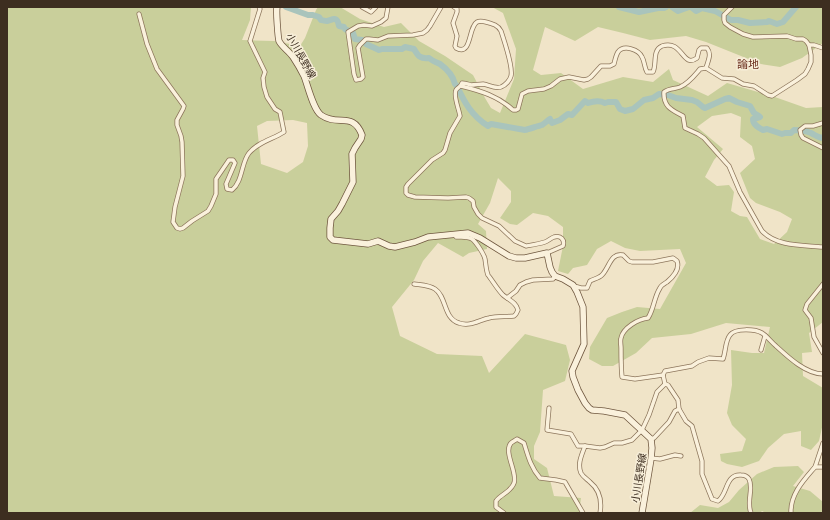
<svg xmlns="http://www.w3.org/2000/svg" width="830" height="520" font-family="Lora,'Noto Sans JP',serif">
	<style>
		.green { fill: #c9cf9b; fill-rule: evenodd }
		.lines { fill: none; stroke-linecap: round; stroke-linejoin: round }
		.river { stroke: #a9c4bc; stroke-width: 6 }
		.minor-casing { stroke: #8d765c; stroke-width: 5 }
		.secondary-casing { stroke: #6f573f; stroke-width: 7 }
		.minor { stroke: #faf1dc; stroke-width: 3.5 }
		.secondary { stroke: #faf1dc; stroke-width: 5.5 }
		.labels { text-anchor: middle; dominant-baseline: central; stroke-width: 3; stroke-linejoin: round; paint-order: stroke }
		.street-label { font-size: 10px; fill: #3d2e20; stroke: #f7eed8 }
		.neighbourhood-label { font-size: 11px; fill: #6b2e1e; stroke: #f7eed8 }
	</style>
	<rect width="100%" height="100%" fill="#f0e4c8"/>
	<!-- green -->
	<g class="green">
		<path d="M7,7H251L250,20L242,40L274,41L300,46L305,38L316,10L318,7H340L360,19L384,27L401,23L419,41L445,56L473,75L485,98L491,108L500,113L514,79L516,49L503,13L492,7H823V43L802,58L780,67L761,64L706,42L686,36L650,40L623,33L598,27L575,41L545,27L533,70L541,75L561,73L583,89L623,77L653,82L669,69L673,80L708,96L727,83L772,96L806,108L823,107V322L809,333L812,352L802,353L803,376L823,388V423L819,441L811,450L801,446V431L784,434L768,448L759,461L742,467L727,464L721,461L720,454L742,451L746,439L732,425L727,413L732,385L731,350L752,353H764L770,327L726,323L691,334L652,338L636,353L613,366H602L589,359L590,347L607,318L622,312L637,307L660,309L686,263L680,249L640,251L625,248L611,241L597,249L587,265L573,268L568,274L558,271L563,246V227L548,216L533,213L517,225L510,224L500,218L511,202V191L498,178L490,203L478,224L486,231L487,249L469,253L463,257L438,243L423,261L414,280L392,307L400,336L437,354L482,356L489,373L525,334L566,345L570,360L565,381L543,390L540,432L534,446V459L547,468L554,496L581,498L579,513H7ZM731,113L741,117L740,137L752,146L755,159L740,173L750,198L756,203L780,212L792,219L787,232L774,244L760,239L747,217L740,216L731,211L734,192L729,185L717,186L705,177L714,160L723,149L697,127L712,116ZM293,120L307,123L308,146L303,162L287,173L261,164L257,126L267,121Z"/>
		<path d="M798,466L804,472L793,486L810,491L823,502V513H766L762,511L760,513H690L700,505L718,508L729,502L739,490L757,474L774,467Z"/>
	</g>
	<g class="lines">
		<!-- river -->
		<g class="river">
			<path d="M286,7L308,15H313L319,17L321,20C322,20 325,21 327,21C334,19 337,16 339,26L344,27L345,29L353,33L355,39L362,40L366,44L379,50L382,49H402L405,47L414,49C418,56 420,59 429,58C434,62 434,61 440,64C447,69 453,76 455,84L457,86C464,102 472,116 488,126L491,124L525,130C528,129 539,126 542,125C545,123 547,121 550,119L552,123L560,120L568,114L572,115L585,101L588,103C594,101 599,100 605,103L608,102H616L620,109L625,111L633,109L644,100L653,98L659,94L668,95L676,98L692,100L697,102L703,107L705,108L725,99L729,98L737,102L750,106L754,113L759,116L760,117L753,119C753,125 759,128 763,130L767,129L782,134L785,133H791L794,130C800,130 806,131 811,133C815,135 818,138 823,138"/>
			<path d="M619,7L639,12L658,8H664L666,7"/>
			<path d="M672,7L678,11L689,7"/>
			<path d="M691,7L696,11L702,8L715,11L731,20H738L750,23L767,22L769,21L777,24L783,22L796,7"/>
		</g>
		<defs>
			<g id="minor">
				<path d="M362,7L371,12L376,7"/>
				<path d="M388,7L386,18L381,22L372,26L364,25L358,26L348,32L354,74L356,80L361,79L363,77L358,48L360,45L366,39H369L378,40L388,36L413,35L423,33L427,30L430,26L441,7"/>
				<path d="M454,7L457,9V12L453,23L457,36L455,46L456,48C472,57 468,27 477,22C481,20 490,23 495,25C497,26 500,29 501,31C504,40 513,68 511,76C510,80 506,85 501,87C495,89 489,85 483,84C479,84 475,85 471,85C468,84 466,83 462,83C461,87 458,87 456,90C453,96 459,109 460,116L450,133L445,150L443,153L432,160L408,184L406,187V193L408,195L415,197L448,198L466,197L469,198L473,201L474,207L478,214L482,218L499,226L515,241L526,246C532,245 539,244 545,242C548,241 551,238 554,237C561,235 565,240 563,246L547,253"/>
				<path d="M139,14L147,44L157,69L184,106L183,109L177,120V125L181,136L182,142L183,176L175,207L173,222L177,228L180,229L183,228L192,221L208,211L211,206L216,194V179L229,160H233L235,163L226,184L227,189L232,190C243,181 241,163 249,153C258,142 273,139 284,132L280,112L275,109L267,97L264,87L263,78L265,72L250,41L260,9L259,7"/>
				<path d="M809,45H814L823,48"/>
				<path d="M706,68L722,78L734,79L743,84L754,86L768,95L772,96L797,80L805,74L808,69L811,62V55L809,45L806,41L803,39H796L787,36L753,37L743,34L730,27L725,23L724,20V15L732,7"/>
				<path d="M461,86C481,91 498,96 513,110H516L518,109L522,94L528,91L544,89L551,86L560,79L569,77L584,80L588,79L591,77L601,66H610L614,64C615,60 616,55 618,52C624,44 639,50 642,57C645,62 644,67 647,72H653C657,64 652,50 662,46C683,39 682,69 697,58L699,50L701,48H707C712,54 708,61 706,68L700,69C694,76 689,83 680,87C675,89 669,88 664,92C663,107 672,110 683,116L685,128L698,134L704,138L720,156L729,166L740,192L762,231C777,247 803,245 823,247"/>
				<path d="M823,123L813,126H805L800,130L801,135L803,138L823,148"/>
				<path d="M414,284C421,285 429,285 435,289C447,297 443,318 459,323C470,327 479,320 489,318C497,316 506,317 514,316L516,314L518,310C516,302 509,300 503,295C498,290 492,280 488,275C486,270 486,265 485,259C484,254 476,242 472,239C467,236 461,237 456,237L455,235"/>
				<path d="M823,284L807,304L805,310L811,318L814,337L823,353"/>
				<path d="M574,286L581,288H587L590,281C594,279 599,278 602,275C609,268 611,252 623,255L629,261L632,262H653L673,258L677,261C680,269 673,277 667,282C664,284 661,285 660,288C654,297 654,309 648,318C638,319 623,328 621,338C620,341 621,345 621,348C621,358 621,367 622,377L635,379L663,375L665,371L692,366L698,362L709,358L723,359C726,351 725,341 730,335C735,328 755,329 762,333C767,336 771,342 776,346C788,357 806,374 823,374"/>
				<path d="M507,298L516,291L520,285L526,282L533,280L553,279L555,276"/>
				<path d="M761,350L765,336"/>
				<path d="M665,384L668,385L678,400L679,409L686,421L692,426L702,461V474L712,499L718,501C728,494 725,474 741,475C745,475 747,476 749,479C754,489 746,501 751,513"/>
				<path d="M549,408L547,430L571,434L578,446H585"/>
				<path d="M651,439L654,438L669,422L675,411L679,409"/>
				<path d="M651,458L660,459L675,455L681,456"/>
				<path d="M815,467L823,443"/>
				<path d="M504,513L496,507V501C501,494 511,492 514,483C518,473 503,452 511,443C512,442 516,440 517,439L524,443C528,456 531,468 540,478L556,480L565,482L569,489L583,513"/>
				<path d="M600,513C602,501 600,490 590,482C587,479 583,477 581,473C577,464 582,454 585,446L600,448L605,447L614,443H622L632,440L642,430L649,415L657,392L665,384L663,375"/>
				<path d="M791,513C790,494 804,480 815,467H823"/>
			</g>
			<path id="secondary" d="M277,7C276,12 278,37 279,41C282,47 289,51 293,57C297,63 301,70 304,76C308,86 313,109 321,115C338,127 353,111 362,135L361,139L355,148L352,154L353,182L342,204L338,211L331,219L330,228V237L333,240L368,244L378,241L389,246L395,247L415,242L428,237L468,233L480,238L509,256L516,258H525L547,253L550,267L552,272L555,276L563,279L573,285L577,292L583,307L584,344L572,371L573,377L578,390L585,403L589,408L592,410L604,411L625,415L651,439L652,448L651,459L642,513"/>
		</defs>
		<!-- minor casing -->
		<use href="#minor" class="minor-casing"/>
		<!-- secondary casing -->
		<use href="#secondary" class="secondary-casing"/>
		<!-- minor -->
		<use href="#minor" class="minor"/>
		<!-- secondary -->
		<use href="#secondary" class="secondary"/>
	</g>
	<g class="labels">
		<!-- street labels -->
		<g class="street-label">
			<text transform="translate(301 56) rotate(61)">小川長野線</text>
			<text transform="translate(639 478) rotate(-81)">小川長野線</text>
		</g>
		<!-- neighbourhood labels -->
		<g class="neighbourhood-label">
			<text x="748" y="64">論地</text>
		</g>
	</g>
	<!-- border -->
	<rect width="830" height="520" fill="none" stroke="#3d2e20" stroke-width="16"/>
</svg>
